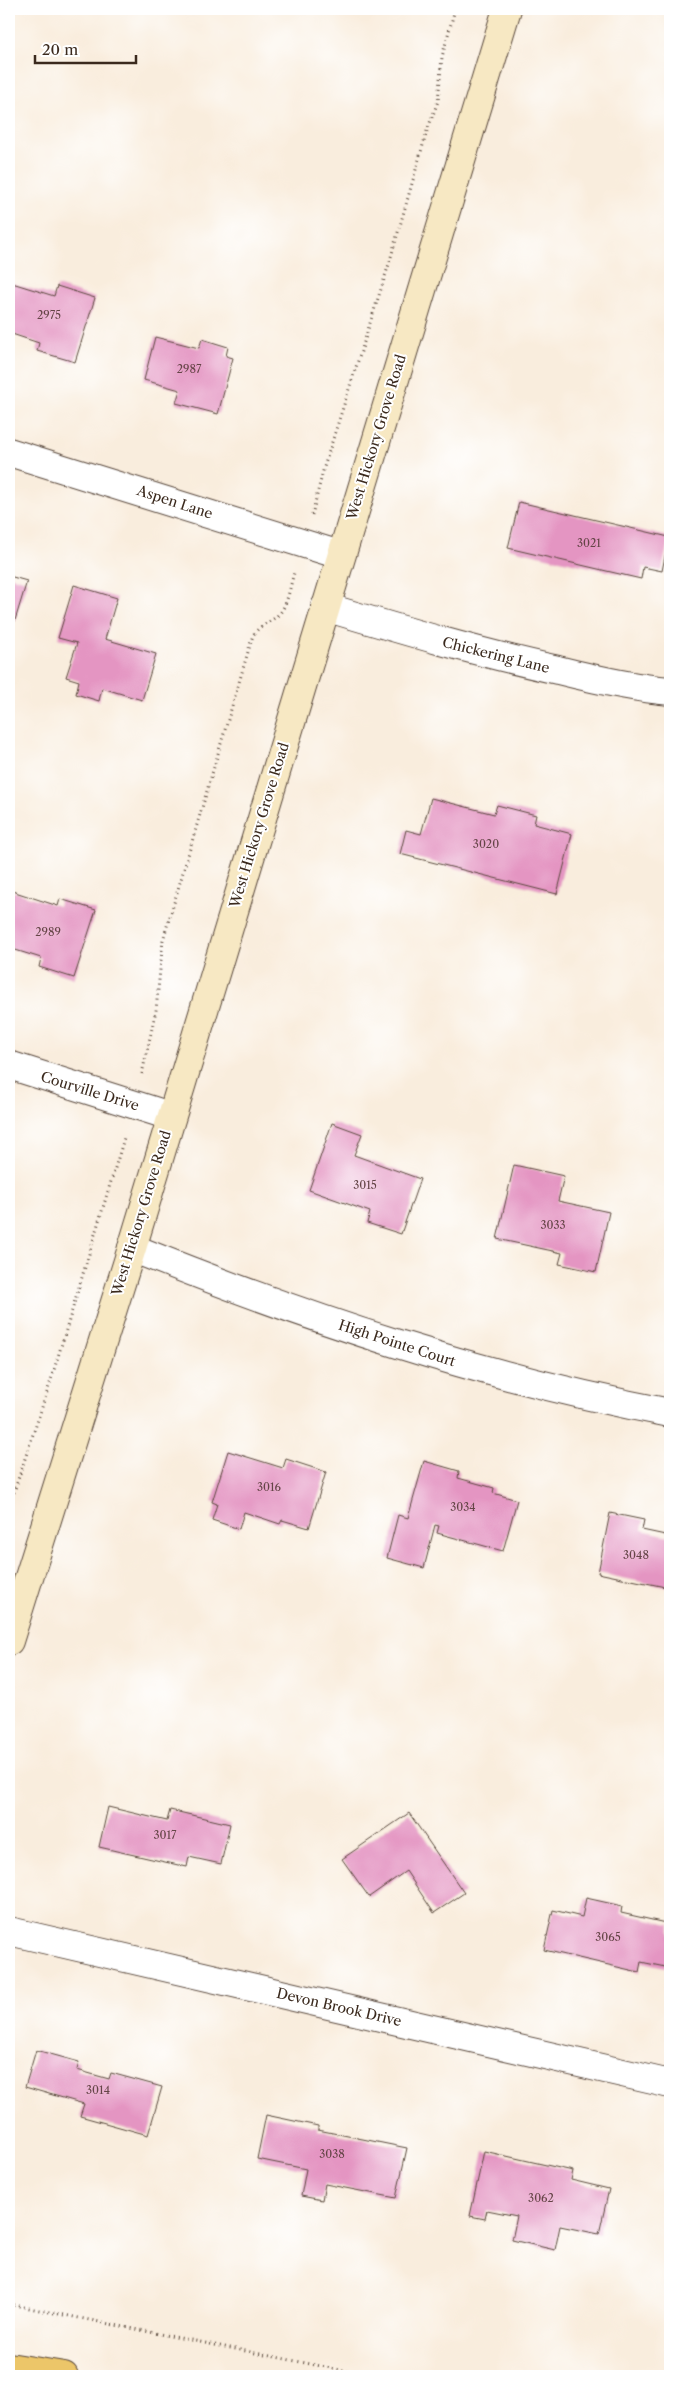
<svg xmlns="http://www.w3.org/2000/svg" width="679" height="2385" font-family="'Libre Caslon Text',serif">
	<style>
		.building { fill: #e495c2 }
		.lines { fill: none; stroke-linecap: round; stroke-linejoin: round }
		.street-casing { stroke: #58473b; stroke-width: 30 }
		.secondary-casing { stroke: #58473b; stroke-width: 30 }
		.highway-casing { stroke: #58473b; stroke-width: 30 }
		.path { stroke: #58473b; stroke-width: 3; stroke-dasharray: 1 4; stroke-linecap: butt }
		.street { stroke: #fff; stroke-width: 28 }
		.secondary { stroke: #f7e8c3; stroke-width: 28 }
		.highway { stroke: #ecc669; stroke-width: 28 }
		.labels { text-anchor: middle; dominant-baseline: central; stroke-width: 4; stroke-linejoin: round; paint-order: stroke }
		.number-label { font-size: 11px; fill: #654547 }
		.street-label { font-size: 14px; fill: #3b2a1e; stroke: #fff }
	</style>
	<rect width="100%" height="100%" fill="#fff"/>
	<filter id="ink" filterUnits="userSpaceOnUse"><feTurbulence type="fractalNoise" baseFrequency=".02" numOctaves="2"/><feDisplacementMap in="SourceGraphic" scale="10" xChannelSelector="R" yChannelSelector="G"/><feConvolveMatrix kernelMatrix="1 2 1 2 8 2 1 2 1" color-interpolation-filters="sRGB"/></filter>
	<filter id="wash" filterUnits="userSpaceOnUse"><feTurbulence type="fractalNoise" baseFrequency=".0096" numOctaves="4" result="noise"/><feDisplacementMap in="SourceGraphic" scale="20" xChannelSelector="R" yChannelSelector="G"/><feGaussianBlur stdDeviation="1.12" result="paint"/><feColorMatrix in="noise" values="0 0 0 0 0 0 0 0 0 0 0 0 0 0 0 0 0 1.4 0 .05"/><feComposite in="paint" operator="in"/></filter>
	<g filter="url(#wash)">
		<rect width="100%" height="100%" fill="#f9eddd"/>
		<g id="blocks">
			<!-- building -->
			<g class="building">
				<path d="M9,282L54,296L57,286L95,298L75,362L37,351L39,343L9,333Z"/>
				<path d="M155,337L199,348L202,339L228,347L226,356L233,358L218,414L176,403L180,390L144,380Z"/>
				<path d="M519,502L669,537L662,571L643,567L641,579L508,548Z"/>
				<path d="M9,576L27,581L13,627L9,626Z"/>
				<path d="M74,585L117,598L105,639L156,654L142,700L102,688L99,701L76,694L79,681L66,677L77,643L58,638Z"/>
				<path d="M431,798L494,814L497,805L536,815L534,824L572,834L557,894L400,854L406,830L421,834Z"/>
				<path d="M9,890L58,906L60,899L96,910L74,978L39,967L41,958L9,948Z"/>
				<path d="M332,1123L362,1134L354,1155L420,1179L401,1234L367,1223L370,1212L309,1190Z"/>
				<path d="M514,1165L564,1176L558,1201L609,1212L596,1272L559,1264L562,1253L497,1239Z"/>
				<path d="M228,1451L283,1468L286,1459L326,1472L309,1528L282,1520L280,1524L244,1512L239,1529L212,1520L217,1504L212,1502Z"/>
				<path d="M424,1461L459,1471L458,1478L494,1488L493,1493L517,1500L503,1551L437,1533L439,1526L435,1525L424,1568L387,1558L398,1515L408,1518Z"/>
				<path d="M610,1513L644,1520L642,1530L670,1536V1588L598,1573Z"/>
				<path d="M108,1807L167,1821L170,1810L230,1824L221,1864L189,1857L187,1867L99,1847Z"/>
				<path d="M409,1813L464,1893L434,1913L406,1871L369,1897L342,1859Z"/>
				<path d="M586,1898L622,1906L621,1913L670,1924V1968L641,1962L639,1972L544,1950L553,1910L582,1917Z"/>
				<path d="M36,2050L79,2062L77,2070L109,2079L111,2073L162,2087L148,2135L80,2116L84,2104L25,2087Z"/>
				<path d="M266,2115L318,2126V2130L407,2148L396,2198L325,2184L322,2200L301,2196L306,2169L257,2159Z"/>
				<path d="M484,2151L573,2171L571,2180L609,2189L599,2234L560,2226L555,2250L512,2240L517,2216L487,2210L485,2219L470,2216Z"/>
			</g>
		</g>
	</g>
	<g filter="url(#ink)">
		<use href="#blocks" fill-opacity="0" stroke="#58473b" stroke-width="1"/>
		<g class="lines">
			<defs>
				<g id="street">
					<path d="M9,452L340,555"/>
					<path d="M325,607C402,630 479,653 558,670C594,679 633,688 670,691"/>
					<path d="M9,1065L170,1116"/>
					<path d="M132,1248C309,1319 482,1377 670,1413"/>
					<path d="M9,1931L670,2084"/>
				</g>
				<path id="secondary" d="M9,1641L132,1248L507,9"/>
				<path id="highway" d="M9,2367L64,2376"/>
			</defs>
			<!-- street casing -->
			<use href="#street" class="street-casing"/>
			<!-- secondary casing -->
			<use href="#secondary" class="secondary-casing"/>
			<!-- highway casing -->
			<use href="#highway" class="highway-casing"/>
			<!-- path -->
			<g class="path">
				<path d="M312,515L324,467L389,264L427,131L438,101L442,57L455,9"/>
				<path d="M142,1074L156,1010L163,940L253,635C263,622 270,623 278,615C288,606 290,585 294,573"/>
				<path d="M9,1507L50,1383L125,1135"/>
				<path d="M9,2304L371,2376"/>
			</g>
			<!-- street -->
			<use href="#street" class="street"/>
			<!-- secondary -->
			<use href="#secondary" class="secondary"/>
			<!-- highway -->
			<use href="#highway" class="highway"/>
		</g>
	</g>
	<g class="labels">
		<!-- number labels -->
		<g class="number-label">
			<text x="49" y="315">2975</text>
			<text x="189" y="369">2987</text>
			<text x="589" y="543">3021</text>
			<text x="486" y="844">3020</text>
			<text x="48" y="932">2989</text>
			<text x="365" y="1185">3015</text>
			<text x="553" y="1225">3033</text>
			<text x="269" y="1487">3016</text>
			<text x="463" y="1507">3034</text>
			<text x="636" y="1555">3048</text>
			<text x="165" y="1835">3017</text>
			<text x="608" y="1937">3065</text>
			<text x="98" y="2090">3014</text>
			<text x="332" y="2154">3038</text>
			<text x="541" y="2198">3062</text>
		</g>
		<!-- street labels -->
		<g class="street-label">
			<text transform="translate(376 437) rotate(-73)">West Hickory Grove Road</text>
			<text transform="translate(175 502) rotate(18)">Aspen Lane</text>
			<text transform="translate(496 655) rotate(14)">Chickering Lane</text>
			<text transform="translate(259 825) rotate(-73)">West Hickory Grove Road</text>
			<text transform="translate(90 1091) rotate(17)">Courville Drive</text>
			<text transform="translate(141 1213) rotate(-73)">West Hickory Grove Road</text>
			<text transform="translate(397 1343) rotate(18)">High Pointe Court</text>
			<text transform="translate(339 2007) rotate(13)">Devon Brook Drive</text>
		</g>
	</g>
	<!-- margin -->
	<rect width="679" height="2385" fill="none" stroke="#fff" stroke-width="30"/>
	<!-- scale -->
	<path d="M35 55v8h101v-8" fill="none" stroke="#3b2a1e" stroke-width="2.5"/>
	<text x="42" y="55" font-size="15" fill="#3b2a1e" stroke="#ffffff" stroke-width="4" paint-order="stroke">20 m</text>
</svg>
